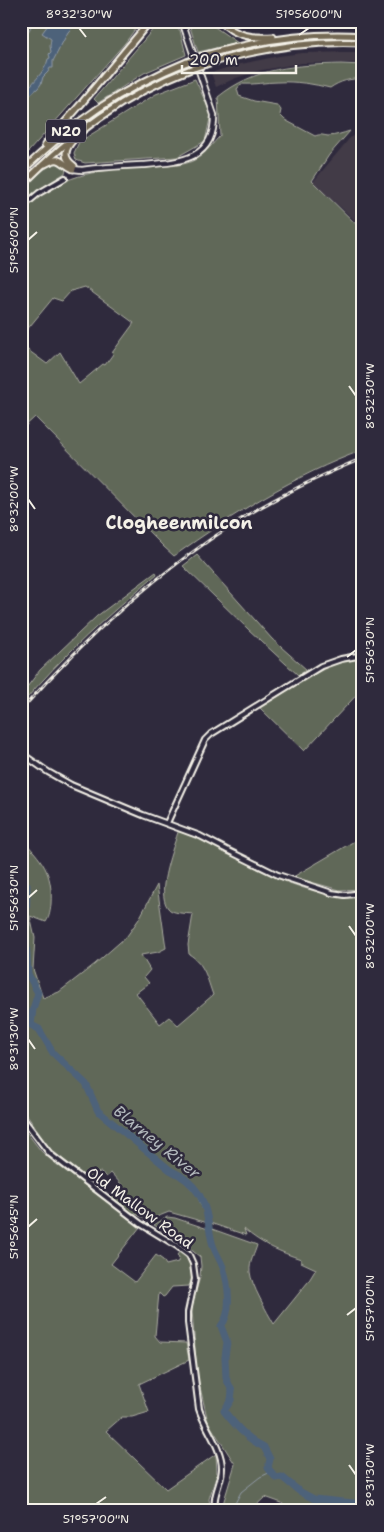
<svg xmlns="http://www.w3.org/2000/svg" width="384" height="1532" font-family="'Shantell Sans',sans-serif">
	<style>
		.built { fill: #423a47 }
		.green { fill: #616759; stroke: #aaaca0 }
		.water { fill: #4e627a; stroke: #909ba6 }
		.lines { fill: none; stroke-linecap: round; stroke-linejoin: round }
		.stream { stroke: #909ba6; stroke-width: 1 }
		.river { stroke: #4e627a; stroke-width: 7 }
		.tertiary-casing { stroke: #f4f1e8; stroke-width: 8 }
		.secondary-casing { stroke: #f4f1e8; stroke-width: 8 }
		.trunk-casing { stroke: #f4f1e8; stroke-width: 9 }
		.tertiary { stroke: #2f2a3d; stroke-width: 4 }
		.secondary { stroke: #2f2a3d; stroke-width: 4.5 }
		.trunk { stroke: #756a55; stroke-width: 5 }
		.rail-casing { stroke: #f4f1e8; stroke-width: 3 }
		.rail { stroke: #2f2a3d; stroke-width: 1; stroke-dasharray: 4; stroke-linecap: butt }
		.trunk-bridge-casing { stroke: #f4f1e8; stroke-width: 9; stroke-linecap: butt }
		.trunk-bridge { stroke: #756a55; stroke-width: 5 }
		.ticks { fill: none; stroke: #f4f1e8; stroke-width: 2 }
		.labels { text-anchor: middle; dominant-baseline: central; stroke-width: 5; stroke-linejoin: round; paint-order: stroke }
		.shield { fill: #2f2a3d; stroke: #b9b5b5; stroke-width: 1 }
		.shield-label { font-size: 14px; font-weight: bold; fill: #f4f1e8 }
		.street-label { font-size: 15px; fill: #f4f1e8; stroke: #2f2a3d }
		.water-label { font-size: 16px; font-style: italic; fill: #b2b8bc; stroke: #2f2a3d }
		.quarter-label { font-size: 18px; font-weight: bold; fill: #f4f1e8; stroke: #2f2a3d }
		.neatline { fill: none; stroke: #f4f1e8; stroke-width: 2 }
		.ticks-label { font-size: 12px; text-anchor: middle; fill: #f4f1e8 }
	</style>
	<rect width="100%" height="100%" fill="#2f2a3d"/>
	<filter id="ink" filterUnits="userSpaceOnUse"><feTurbulence type="fractalNoise" baseFrequency=".02" numOctaves="2"/><feDisplacementMap in="SourceGraphic" scale="10" xChannelSelector="R" yChannelSelector="G"/><feConvolveMatrix kernelMatrix="1 2 1 2 8 2 1 2 1" color-interpolation-filters="sRGB"/></filter>
	<g filter="url(#ink)">
		<!-- built -->
		<g class="built">
			<path d="M363,52V63H302L257,71L236,78L216,87L211,73L232,66L279,56L302,53Z"/>
			<path d="M363,127V228L313,182L349,139Z"/>
		</g>
		<!-- green -->
		<g class="green">
			<path d="M21,21H141L125,43L21,160Z"/>
			<path d="M160,21L180,30L186,55L144,73L98,103L94,99Z"/>
			<path d="M188,21H206L238,43L198,52Z"/>
			<path d="M341,64L363,65V79C351,78 340,81 330,88C314,84 295,81 278,82C265,82 254,85 241,84L237,89L239,96L254,101L277,105L281,110L280,115L285,120L315,136C320,134 322,135 328,136C335,136 343,133 350,131L329,155L312,181L363,231V450C295,475 233,514 174,556L164,547L35,417L21,430V345L47,364L60,352L79,384L103,364L105,365L113,354L112,353L134,323L85,287L71,291L62,301L53,298L21,337V215C27,209 33,201 40,196C71,171 112,169 149,167C164,166 185,167 198,158C206,153 213,143 220,136L218,97C255,67 296,65 341,64Z"/>
			<path d="M195,79L211,114L205,141L177,157L85,163L76,160L74,153L79,142L156,94Z"/>
			<path d="M58,162L63,164L66,168L65,173L38,190L21,202V192C32,181 43,167 58,162Z"/>
			<path d="M197,555L272,639L307,670L298,675L248,629L183,566Z"/>
			<path d="M156,572L157,574C109,614 62,656 21,705V695L40,670L97,616Z"/>
			<path d="M363,656V688L304,751L260,708L307,678L326,668L325,666L337,662Z"/>
			<path d="M179,829C237,854 298,902 363,895V1511H286L282,1503L265,1497L250,1511H227L223,1504L235,1464L208,1422L197,1374L192,1310L193,1302L200,1277L201,1266L200,1257L188,1247L154,1225L167,1217L175,1218L208,1229L209,1233L212,1235V1229L257,1245C255,1253 249,1262 250,1272C251,1284 267,1312 274,1324L308,1282L316,1269L301,1262V1259C280,1252 261,1244 244,1229L246,1235L210,1223L200,1197L181,1175L180,1176L197,1195L208,1223L169,1212L149,1220L131,1212L110,1195L122,1185L111,1173L106,1177L101,1172L97,1173L95,1178L98,1182L96,1185L50,1149L28,1117L21,1110V883L26,885V967L27,974L37,993L31,1012L30,1026L39,1030L51,1054L86,1085L94,1104L96,1102L88,1085L54,1052L41,1028L32,1025L34,1010L40,993L30,973L28,883L21,879V838C42,860 53,872 51,904C50,911 50,916 46,922L30,916L35,938L33,969L43,998L59,992L95,964L127,936L139,919L157,885L166,948L158,952L141,955L150,970L144,977L149,983L136,993L160,1024L169,1017L178,1025L213,995C207,979 205,964 189,954L188,945L193,914C186,913 172,914 168,908C155,892 174,846 179,829Z"/>
			<path d="M363,836V889L340,890L293,877Z"/>
			<path d="M21,1125L41,1151L51,1160L140,1227L111,1264L135,1282L156,1255L163,1260L166,1265L178,1262L179,1257L177,1255L180,1251C191,1261 195,1272 189,1286L172,1287L165,1296L163,1297L159,1293L155,1336L160,1342L186,1343L189,1360L139,1384L149,1412L132,1417H122L106,1431L166,1489L216,1454L217,1474L209,1499L211,1511H21Z"/>
		</g>
		<!-- water -->
		<path class="water" d="M51,21H78L68,32L53,61V68H50L48,72L43,77L41,84L38,88L21,103V95C30,86 46,71 48,59L50,58L49,54L51,52L50,46L51,39L42,33Z"/>
		<g class="lines">
			<!-- stream -->
			<g class="stream">
				<path d="M21,45L34,21"/>
				<path d="M231,1511L241,1492L260,1477L271,1472"/>
			</g>
			<!-- river -->
			<path class="river" d="M21,881L27,885L26,936L28,974L38,993L33,1009L31,1025L39,1029L53,1053L86,1084L98,1111L170,1170C181,1175 192,1183 199,1194C208,1209 208,1226 212,1242C214,1251 220,1259 223,1267C228,1283 233,1312 221,1326L227,1342L225,1357L226,1378L232,1391L231,1400L224,1411C235,1425 247,1439 264,1447L270,1459L268,1468L276,1478L282,1477L299,1491L314,1499L363,1504"/>
			<defs>
				<g id="tertiary">
					<path d="M21,208L39,193L65,178"/>
					<path d="M21,753L48,772L71,785L143,815L200,836L227,850L278,875L332,893L345,895L363,893"/>
					<path d="M167,823L205,740L211,734L321,666L341,659L363,655"/>
					<path d="M21,1116L50,1154L141,1224L177,1246L189,1255L193,1264L195,1279L188,1312V1323L199,1409C205,1428 222,1448 222,1468C222,1483 211,1496 216,1511"/>
				</g>
				<path id="secondary" d="M73,169L82,170C102,167 123,166 143,165C179,162 215,161 214,115L182,21"/>
				<g id="trunk">
					<path d="M221,21C235,37 254,38 273,37"/>
					<path d="M202,56C254,41 307,32 363,36"/>
					<path d="M206,64C257,49 309,40 363,43"/>
					<path d="M73,140C64,150 63,158 74,166"/>
					<path d="M45,145L81,104L150,21"/>
					<path d="M45,164C62,155 59,162 73,169"/>
					<path d="M21,172C73,122 120,89 187,62"/>
					<path d="M21,186C72,134 123,95 191,69"/>
				</g>
			</defs>
			<!-- tertiary casing -->
			<use href="#tertiary" class="tertiary-casing"/>
			<!-- secondary casing -->
			<use href="#secondary" class="secondary-casing"/>
			<!-- trunk casing -->
			<use href="#trunk" class="trunk-casing"/>
			<!-- tertiary -->
			<use href="#tertiary" class="tertiary"/>
			<!-- secondary -->
			<use href="#secondary" class="secondary"/>
			<!-- trunk -->
			<use href="#trunk" class="trunk"/>
			<defs>
				<path id="rail" d="M21,710C85,638 156,573 238,521C277,496 320,476 363,458"/>
			</defs>
			<!-- rail casing -->
			<use href="#rail" class="rail-casing"/>
			<!-- rail -->
			<use href="#rail" class="rail"/>
			<defs>
				<g id="trunk-bridge">
					<path d="M187,62L202,56"/>
					<path d="M191,69L206,64"/>
				</g>
			</defs>
			<!-- trunk-bridge casing -->
			<use href="#trunk-bridge" class="trunk-bridge-casing"/>
			<!-- trunk-bridge -->
			<use href="#trunk-bridge" class="trunk-bridge"/>
		</g>
	</g>
	<!-- ticks -->
	<path class="ticks" d="M79,28L86,37M299,35L309,28M28,240L37,232M349,386L356,396M28,499L35,509M347,657L356,650M28,898L37,890M349,926L356,936M28,1039L35,1049M28,1227L37,1219M347,1315L356,1308M349,1465L356,1475M96,1504L106,1497"/>
	<g class="labels">
		<!-- shield labels -->
		<rect class="shield" x="46" y="119.5" width="40" height="23" rx="4"/>
		<g class="shield-label">
			<text x="66" y="131">N20</text>
		</g>
		<!-- street labels -->
		<g class="street-label">
			<text transform="translate(140 1208) rotate(36)">Old Mallow Road</text>
		</g>
		<!-- water labels -->
		<g class="water-label">
			<text transform="translate(157 1142) rotate(39)">Blarney River</text>
		</g>
		<!-- quarter labels -->
		<g class="quarter-label">
			<text x="179" y="523">Clogheenmilcon</text>
		</g>
	</g>
	<!-- margin -->
	<rect width="384" height="1532" fill="none" stroke="#2f2a3d" stroke-width="55"/>
	<!-- scale -->
	<path d="M182 65v8h114v-8" fill="none" stroke="#f4f1e8" stroke-width="2.5"/>
	<text x="189" y="65" font-size="15" fill="#f4f1e8" stroke="#2f2a3d" stroke-width="4" paint-order="stroke">200 m</text>
	<rect x="28" y="28" width="328" height="1476" class="neatline"/>
	<g class="ticks-label">
		<text x="79" y="18">8°32'30"W</text>
		<text x="309" y="18">51°56'00"N</text>
		<text transform="translate(14 240) rotate(-90)" y="4">51°56'00"N</text>
		<text transform="translate(370 396) rotate(-90)" y="4">8°32'30"W</text>
		<text transform="translate(14 499) rotate(-90)" y="4">8°32'00"W</text>
		<text transform="translate(370 650) rotate(-90)" y="4">51°56'30"N</text>
		<text transform="translate(14 898) rotate(-90)" y="4">51°56'30"N</text>
		<text transform="translate(370 936) rotate(-90)" y="4">8°32'00"W</text>
		<text transform="translate(14 1039) rotate(-90)" y="4">8°31'30"W</text>
		<text transform="translate(14 1227) rotate(-90)" y="4">51°56'45"N</text>
		<text transform="translate(370 1308) rotate(-90)" y="4">51°57'00"N</text>
		<text transform="translate(370 1475) rotate(-90)" y="4">8°31'30"W</text>
		<text x="96" y="1523">51°57'00"N</text>
	</g>
</svg>
